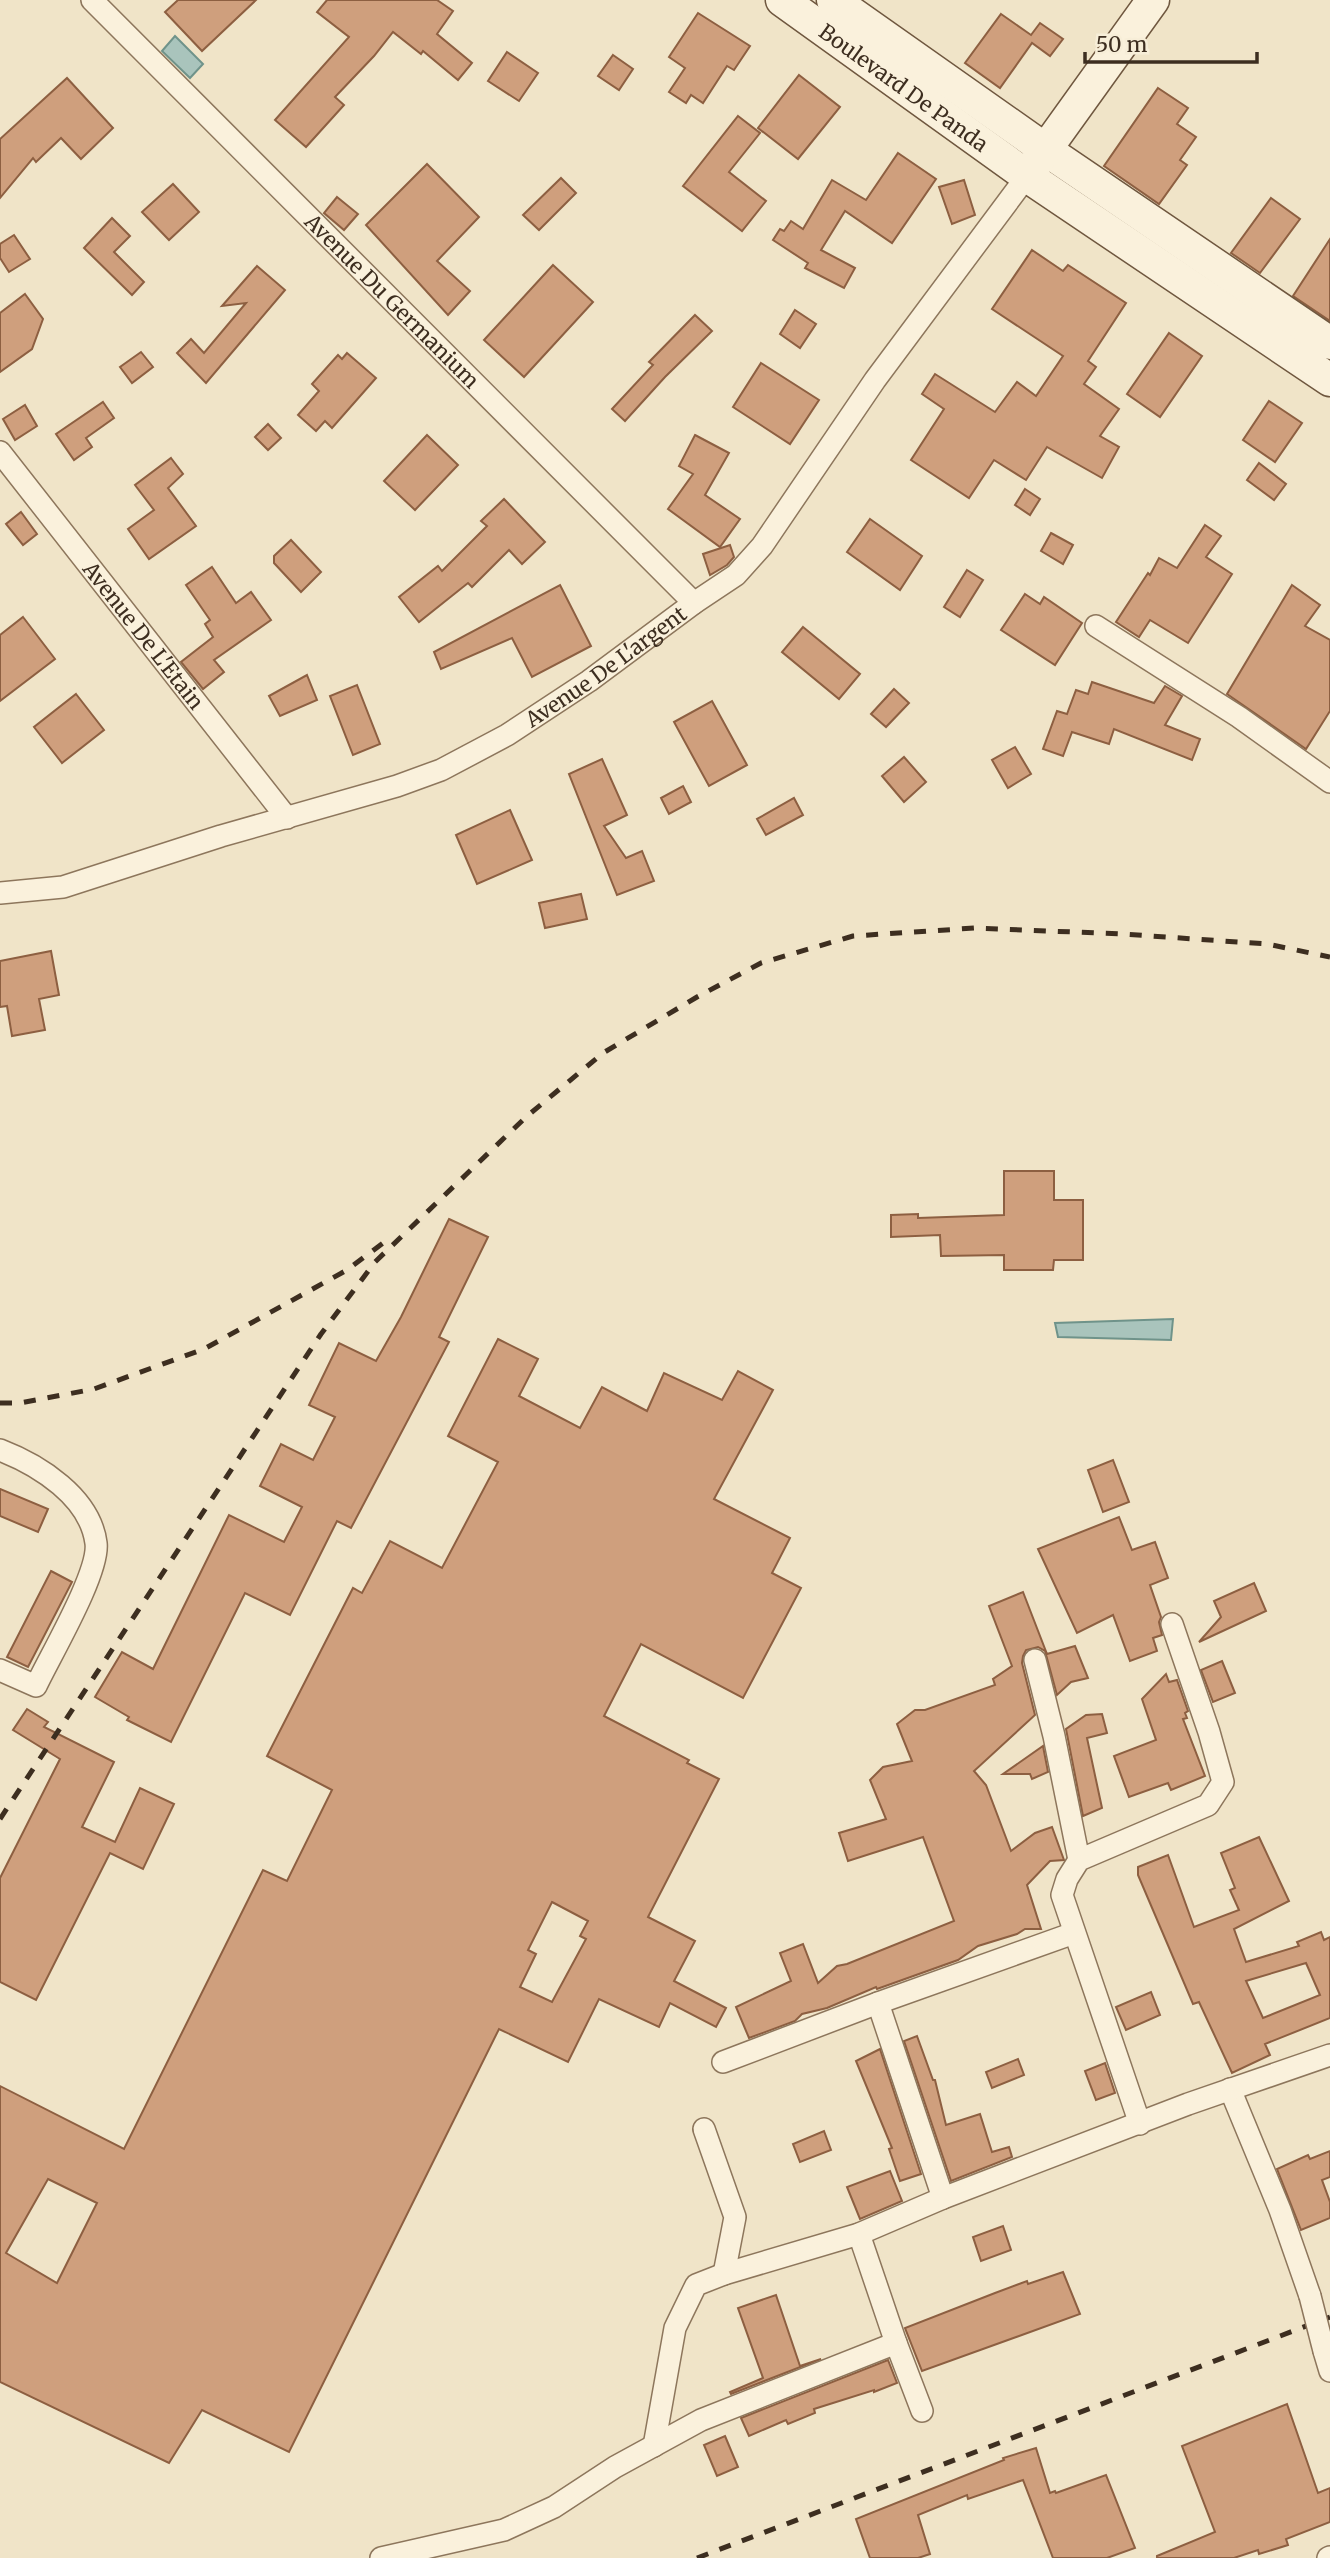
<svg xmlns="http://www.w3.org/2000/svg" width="1330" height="2558" font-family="Merriweather,serif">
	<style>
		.water { fill: #a9c4bc; stroke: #6f938a; stroke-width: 2 }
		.building { fill: #cf9f7d; stroke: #8d5f41; stroke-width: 2; fill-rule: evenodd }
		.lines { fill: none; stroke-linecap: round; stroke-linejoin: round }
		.street-casing { stroke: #8d765c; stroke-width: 24 }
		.secondary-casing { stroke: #6f573f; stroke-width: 35 }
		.street { stroke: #faf1dc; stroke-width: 21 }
		.secondary { stroke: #faf1dc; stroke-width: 32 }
		.rail { stroke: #3d2e20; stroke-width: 5; stroke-dasharray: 12 12; stroke-linecap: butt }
		.street-bridge-casing { stroke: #8d765c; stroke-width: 24; stroke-linecap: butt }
		.street-bridge { stroke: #faf1dc; stroke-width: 21 }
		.labels { text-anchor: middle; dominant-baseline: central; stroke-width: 5; stroke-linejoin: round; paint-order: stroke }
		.street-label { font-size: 21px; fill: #3d2e20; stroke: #f7eed8 }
	</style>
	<rect width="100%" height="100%" fill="#f0e4c8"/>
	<!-- water -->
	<g class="water">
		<path d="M175,36L203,64L190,78L162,51Z"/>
		<path d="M1173,1319L1171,1340L1058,1337L1055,1323Z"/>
	</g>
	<!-- building -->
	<g class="building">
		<path d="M178,0H256L202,51L165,12Z"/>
		<path d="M327,0H437L453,11L437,34L472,63L458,80L423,51L421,54L393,32L374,56L335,97L344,105L306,147L275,120L349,37L317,12Z"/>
		<path d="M698,13L750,46L734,70L727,66L703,103L691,95L686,103L669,92L685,68L669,57Z"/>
		<path d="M1001,14L1031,35L1040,23L1063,39L1050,56L1032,43L1000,88L965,63Z"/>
		<path d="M507,52L538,73L519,101L488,81Z"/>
		<path d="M613,55L633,69L619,90L598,76Z"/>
		<path d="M799,75L840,107L798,159L758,128Z"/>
		<path d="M67,78L113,128L81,159L61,138L36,162L33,158L0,198V139Z"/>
		<path d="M1158,88L1188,108L1177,124L1196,137L1180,160L1187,165L1159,204L1104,166Z"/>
		<path d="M738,116L760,133L729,172L766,201L742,231L683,186Z"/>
		<path d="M898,153L936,179L892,243L845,211L821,250L855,268L844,288L805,268L808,263L773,240L780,229L784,231L791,221L803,229L832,180L866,200Z"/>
		<path d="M427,164L479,217L437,261L470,291L448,315L366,225Z"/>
		<path d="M561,178L576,193L539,230L523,215Z"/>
		<path d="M964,180L975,215L952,224L939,187Z"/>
		<path d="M173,184L199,212L169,240L142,212Z"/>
		<path d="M337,197L358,214L344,230L324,213Z"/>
		<path d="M1271,198L1300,219L1260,273L1231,253Z"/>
		<path d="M112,218L130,236L114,252L144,282L132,295L84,248Z"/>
		<path d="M14,235L30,259L9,272L0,258V244Z"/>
		<path d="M1330,239V321L1293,296Z"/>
		<path d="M1032,250L1063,271L1068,265L1126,303L1088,361L1096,367L1084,384L1119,409L1100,436L1119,447L1102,478L1047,447L1026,480L994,460L969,498L911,460L944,409L922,394L935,374L995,412L1017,382L1036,396L1063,356L992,309Z"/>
		<path d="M553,265L593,302L524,377L484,340Z"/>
		<path d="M257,266L285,290L206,383L177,353L191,339L204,353L246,303L222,306Z"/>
		<path d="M25,294L43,319L32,349L0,372V313Z"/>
		<path d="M795,310L816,324L800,348L780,334Z"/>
		<path d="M695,315L712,331L665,377L625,421L612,409L653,365L649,362Z"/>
		<path d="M1169,333L1202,356L1160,417L1127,394Z"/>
		<path d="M141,352L153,367L132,383L120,367Z"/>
		<path d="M347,353L376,378L332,428L325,421L316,431L298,415L319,391L312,384L338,355L342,359Z"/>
		<path d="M761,363L819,400L790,444L733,407Z"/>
		<path d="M1269,401L1302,423L1275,462L1243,440Z"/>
		<path d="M103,402L114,418L86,438L92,447L74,460L56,434Z"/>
		<path d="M25,405L37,426L15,440L3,419Z"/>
		<path d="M268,424L281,438L268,450L255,437Z"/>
		<path d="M427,435L458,465L415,510L384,481Z"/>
		<path d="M695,435L729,453L705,495L740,519L720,547L668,509L693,474L679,466Z"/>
		<path d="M171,458L183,474L168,488L196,526L149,559L128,529L154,510L135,485Z"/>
		<path d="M1259,463L1286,484L1274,500L1247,480Z"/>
		<path d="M1025,489L1040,499L1030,515L1015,505Z"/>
		<path d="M504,499L545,542L522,564L509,550L472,587L468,583L419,622L399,597L438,566L442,571L487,526L481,521Z"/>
		<path d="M21,512L37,534L23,545L6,524Z"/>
		<path d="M870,519L922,556L900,590L847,552Z"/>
		<path d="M1205,525L1221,536L1206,557L1232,574L1188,643L1150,620L1139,637L1116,622L1148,573L1150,575L1159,558L1177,568Z"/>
		<path d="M1051,533L1073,545L1063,564L1041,551Z"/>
		<path d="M291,540L321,572L301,592L274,563V556Z"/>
		<path d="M730,545L734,557L727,565L710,575L703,554Z"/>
		<path d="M212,567L236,603L251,592L271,620L214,660L224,672L203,689L181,662L213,637L205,624L210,620L186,585Z"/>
		<path d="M967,570L983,580L960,617L944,607Z"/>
		<path d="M560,585L591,646L532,677L512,638L441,669L434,652Z"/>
		<path d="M1292,585L1320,605L1305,626L1330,640V711L1306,749L1227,694Z"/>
		<path d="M1025,594L1040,604L1044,597L1082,623L1055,665L1001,630Z"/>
		<path d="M23,617L55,659L0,701V635Z"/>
		<path d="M803,627L860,674L839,699L782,652Z"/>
		<path d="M307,675L317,700L280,716L269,696Z"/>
		<path d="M1092,682L1154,703L1165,686L1182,696L1165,725L1200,739L1192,760L1114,729L1109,744L1072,732L1063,756L1043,749L1057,711L1067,714L1076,690L1088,694Z"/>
		<path d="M357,685L380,744L353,755L330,696Z"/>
		<path d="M894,689L909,703L886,727L871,714Z"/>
		<path d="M76,694L104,730L62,763L34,727Z"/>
		<path d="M712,701L747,765L709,786L674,722Z"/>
		<path d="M1015,747L1031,774L1008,788L992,760Z"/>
		<path d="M904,757L926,782L904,802L882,776Z"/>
		<path d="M602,759L627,815L604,826L626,858L642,851L654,881L617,895L569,774Z"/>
		<path d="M683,786L691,802L669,814L661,798Z"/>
		<path d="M794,798L803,815L766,835L757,819Z"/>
		<path d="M510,810L532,860L477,884L456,835Z"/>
		<path d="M581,894L587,919L545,928L539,903Z"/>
		<path d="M51,951L59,995L39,999L45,1030L12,1036L7,1006L0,1007V961Z"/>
		<path d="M1004,1171H1054V1200H1083V1260H1054L1053,1270H1004V1255L941,1256L940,1235L891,1237V1215L918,1214V1218L1004,1215Z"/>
		<path d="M449,1219L488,1237L439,1337L449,1342L351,1528L337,1521L290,1615L245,1593L171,1742L127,1720L129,1717L95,1697L122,1652L153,1669L229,1515L284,1542L302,1507L260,1486L281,1444L313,1460L335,1417L309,1405L339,1343L376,1361L401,1317Z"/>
		<path d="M498,1339L538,1359L519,1396L580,1428L602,1387L647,1411L664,1373L722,1400L738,1371L773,1390L714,1499L790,1538L772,1573L801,1588L743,1698L641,1644L604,1716L689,1760L687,1763L719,1779L648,1917L695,1941L674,1981L726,2008L716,2027L670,2003L659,2027L599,1999L568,2062L499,2029L289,2452L202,2410L169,2463L0,2382V2086L124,2149L263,1870L287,1881L332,1790L267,1756L353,1588L362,1593L390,1541L442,1568L498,1462L448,1436ZM552,1902L588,1921L580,1936L586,1939L552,2002L520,1987L536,1954L528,1950ZM48,2179L97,2203L57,2283L6,2253Z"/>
		<path d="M1113,1460L1129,1502L1103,1512L1088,1470Z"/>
		<path d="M0,1489L48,1509L38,1532L0,1516Z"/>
		<path d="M1119,1517L1132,1550L1155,1542L1168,1578L1150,1585L1161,1617L1159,1622L1162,1635L1153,1638L1157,1651L1130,1661L1113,1615L1077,1633L1038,1549Z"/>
		<path d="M51,1571L72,1582L28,1667L7,1657Z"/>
		<path d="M1254,1583L1266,1611L1199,1642L1221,1617L1214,1601Z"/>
		<path d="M1023,1592L1047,1654L1075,1646L1088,1678L1071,1682L1057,1695L1045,1651L1038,1647L1026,1650L1023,1656L1022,1663L1035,1715L974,1771L986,1785L1011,1851L1035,1833L1052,1827L1064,1860L1050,1861L1027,1885L1041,1929H1025L1017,1934L978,1946L958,1960L877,1989L876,1987L827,2008L802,2014L795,2021L749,2038L736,2007L791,1981L780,1953L803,1944L818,1983L837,1966L847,1964L954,1921L923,1837L848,1861L839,1833L886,1819L870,1780L883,1767L912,1761L897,1724L915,1710H925L995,1685L993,1679L1012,1666L989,1606Z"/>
		<path d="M1222,1661L1235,1693L1213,1702L1201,1670Z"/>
		<path d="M1166,1674L1169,1682L1177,1680L1188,1711L1185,1713L1187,1718L1183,1719L1205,1776L1171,1790L1168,1783L1129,1797L1114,1756L1156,1740L1142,1699Z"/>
		<path d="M27,1709L48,1722L44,1727L114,1762L82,1827L115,1842L140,1788L174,1804L143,1869L110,1853L36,2000L0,1982V1878L60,1759L13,1730Z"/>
		<path d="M1102,1714L1107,1733L1087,1738L1102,1808L1083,1816L1066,1729L1086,1715Z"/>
		<path d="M1043,1746L1048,1772L1032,1779L1030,1774H1003Z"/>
		<path d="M1259,1837L1289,1901L1234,1929L1246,1962L1299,1946L1297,1942L1321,1932L1324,1940L1330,1937V2018L1265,2044L1270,2055L1232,2073L1199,2002L1193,2004L1138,1875V1867L1168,1855L1194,1927L1239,1910L1230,1890L1235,1888L1221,1853ZM1306,1963L1320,1995L1263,2018L1246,1981Z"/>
		<path d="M1151,1992L1160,2015L1126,2030L1116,2007Z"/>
		<path d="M917,2036L933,2080H935L946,2125L980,2114L992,2152L1009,2147L1012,2157L951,2181L904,2041Z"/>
		<path d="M880,2049L921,2174L900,2181L889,2149L892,2148L856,2061Z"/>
		<path d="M1018,2059L1024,2075L992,2088L986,2072Z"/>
		<path d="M1105,2063L1115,2093L1096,2100L1085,2071Z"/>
		<path d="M824,2131L831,2150L800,2162L793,2144Z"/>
		<path d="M1330,2151V2177L1322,2180L1330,2202V2218L1301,2230L1277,2169L1308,2155L1310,2159Z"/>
		<path d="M890,2171L902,2201L860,2219L847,2187Z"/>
		<path d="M1003,2226L1011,2250L981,2261L973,2237Z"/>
		<path d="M1063,2272L1080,2314L922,2371L905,2328L995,2293L1027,2281L1028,2284Z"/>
		<path d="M776,2295L800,2366L821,2359L731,2394L730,2392L763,2378L738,2308Z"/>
		<path d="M888,2360L897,2383L874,2392V2390L814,2409L815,2413L788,2424L786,2420L749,2436L741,2418Z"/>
		<path d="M1287,2404L1318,2493L1330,2488V2522L1286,2539L1288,2545L1259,2554L1258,2550L1234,2558H1157V2556L1215,2532L1182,2446Z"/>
		<path d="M725,2436L738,2467L717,2476L704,2445Z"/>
		<path d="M1036,2448L1050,2493L1055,2491L1056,2493L1106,2475L1135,2548L1107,2558H1053L1023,2480L968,2499L967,2495L918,2515L930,2554L918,2558H870L856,2519L1004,2460L1003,2458Z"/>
	</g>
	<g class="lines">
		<defs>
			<g id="street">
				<path id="s1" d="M92,0L694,603"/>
				<path id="s2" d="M0,452L287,818"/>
				<path d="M1096,626L1239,717L1330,782"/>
				<path id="s3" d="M0,893L63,887L221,836L397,786L441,770L507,735L589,681L694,603L736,575L762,546L875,380L1027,176"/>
				<path d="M0,1450C39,1465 90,1497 96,1543C100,1572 50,1656 36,1686L0,1670"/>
				<path d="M1035,1660L1054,1736L1079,1860"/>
				<path d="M878,2003L943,2198"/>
				<path d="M723,2062L878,2003L1074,1933"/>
				<path d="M1230,2089L1280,2210L1310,2296"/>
				<path d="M1140,2124L1062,1895L1067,1879L1079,1860L1208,1805L1223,1782L1209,1732L1172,1624"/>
				<path d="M704,2129L735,2217L724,2274"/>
				<path d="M859,2234L896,2343L922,2411"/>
				<path d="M1324,2351L1330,2371"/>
				<path d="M654,2446L675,2328L696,2285L724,2274L859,2234L943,2198L1188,2104L1330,2055"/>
				<path d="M381,2558L504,2530L554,2507L615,2467L701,2420L896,2343"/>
				<path d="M1328,2558L1330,2557"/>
			</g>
			<g id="secondary">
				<path id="s4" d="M782,0L1027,176L1330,380"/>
				<path d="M833,0L1046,150L1330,343"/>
				<path d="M1033,167L1153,0"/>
			</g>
		</defs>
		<!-- street casing -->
		<use href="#street" class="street-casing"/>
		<!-- secondary casing -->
		<use href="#secondary" class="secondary-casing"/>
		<!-- street -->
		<use href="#street" class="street"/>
		<!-- secondary -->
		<use href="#secondary" class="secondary"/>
		<!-- rail -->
		<g class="rail">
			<path d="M0,1403H20L94,1389L204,1349L347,1270L383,1243"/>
			<path d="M0,1819L321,1334L375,1262L526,1117L603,1053L697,997L761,963L853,936L975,928L1122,934L1267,944L1330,957"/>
			<path d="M697,2558L1330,2317"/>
		</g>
		<defs>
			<path id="street-bridge" d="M1310,2296L1324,2351"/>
		</defs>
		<!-- street-bridge casing -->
		<use href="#street-bridge" class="street-bridge-casing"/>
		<!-- street-bridge -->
		<use href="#street-bridge" class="street-bridge"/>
	</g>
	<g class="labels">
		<!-- street labels -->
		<g class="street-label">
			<text stroke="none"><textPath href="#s4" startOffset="150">Boulevard De Panda</textPath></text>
			<text stroke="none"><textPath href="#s1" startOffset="425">Avenue Du Germanium</textPath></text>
			<text stroke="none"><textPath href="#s2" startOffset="233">Avenue De L'Etain</textPath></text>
			<text stroke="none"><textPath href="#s3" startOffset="654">Avenue De L'argent</textPath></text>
		</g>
	</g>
	<!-- scale -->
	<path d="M1085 52v10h172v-10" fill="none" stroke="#3d2e20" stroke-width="3.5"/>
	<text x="1096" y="52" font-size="21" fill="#3d2e20" stroke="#f7eed8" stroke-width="5" paint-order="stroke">50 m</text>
</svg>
